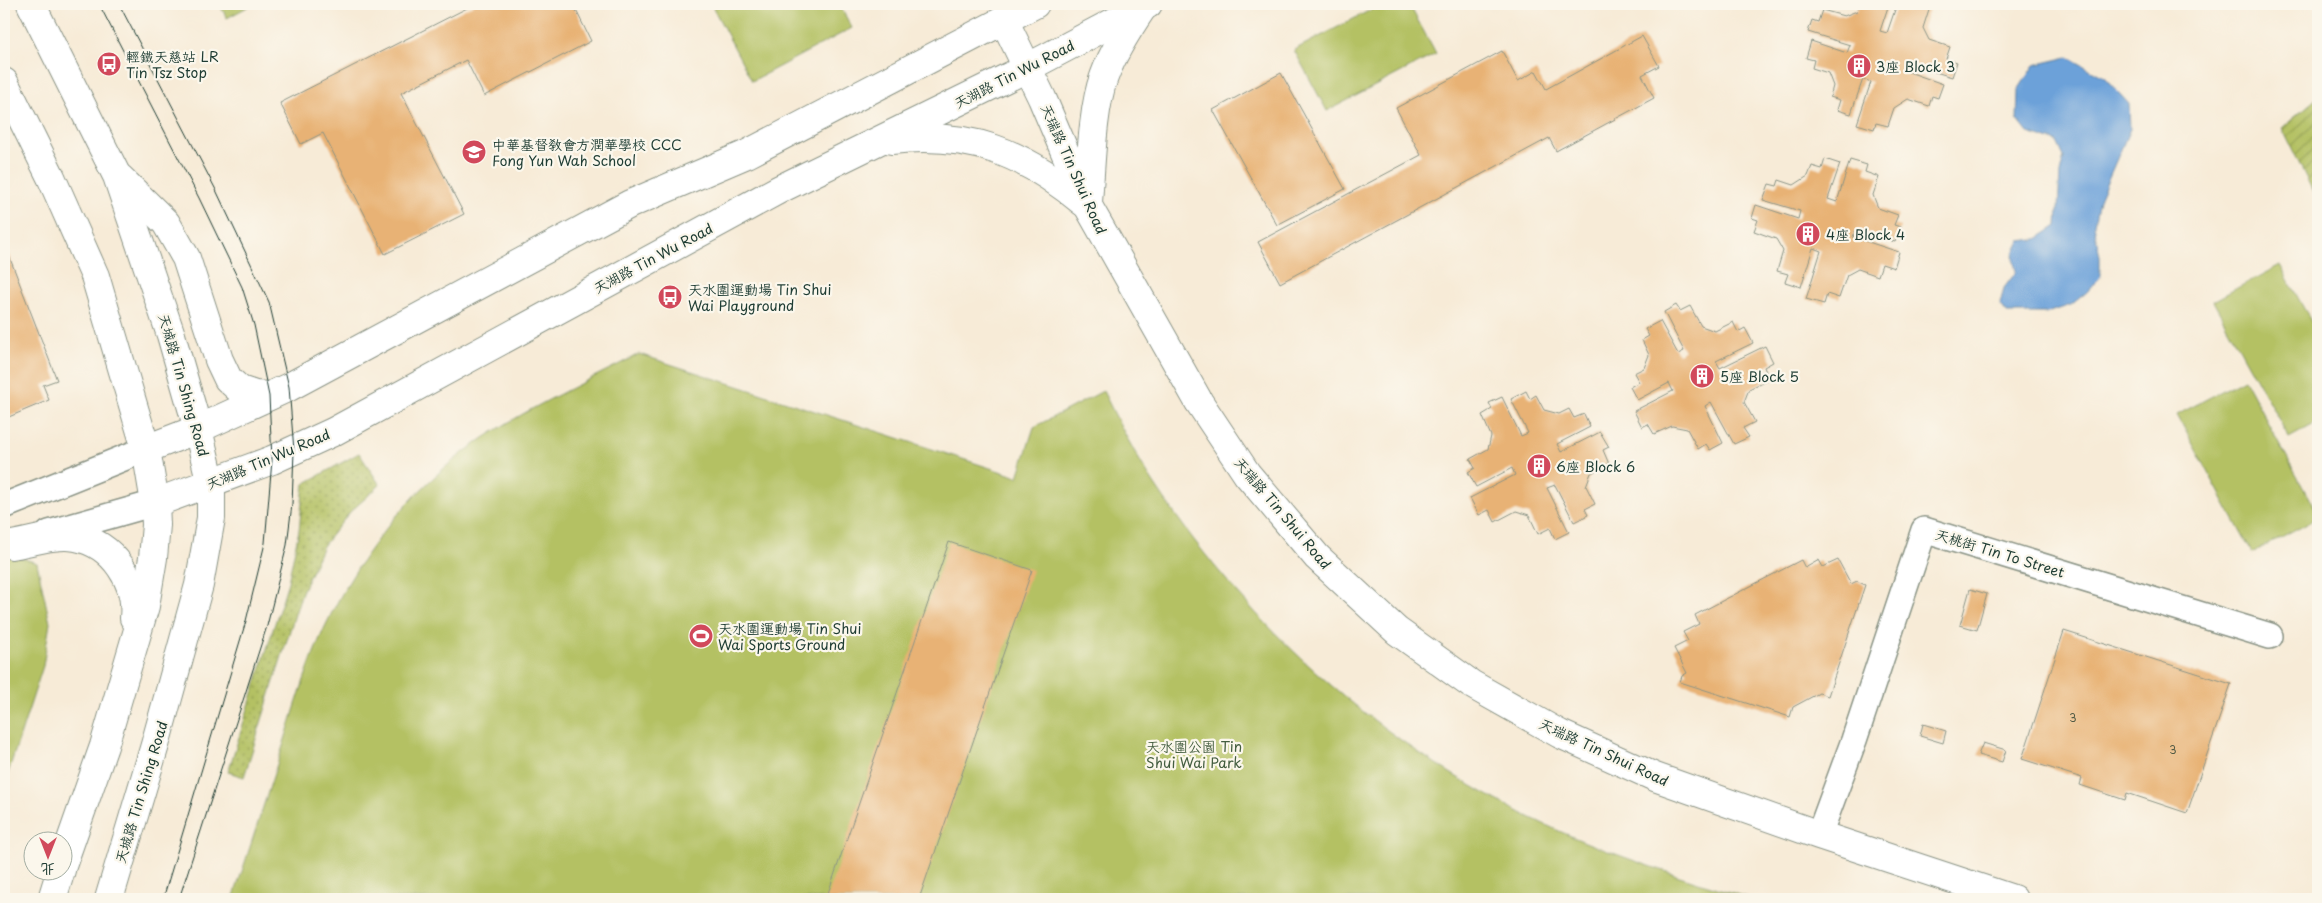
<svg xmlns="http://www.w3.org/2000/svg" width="2322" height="903" font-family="'Playpen Sans','LXGW WenKai TC',sans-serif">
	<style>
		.grass { fill: url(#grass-dots); stroke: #6a7f4c }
		.park { fill: #b4c163; stroke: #6a7f4c }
		.garden { fill: url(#garden-furrows); stroke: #6a7f4c }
		.water { fill: #6ca1d9; stroke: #466f86 }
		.building { fill: #e8b274 }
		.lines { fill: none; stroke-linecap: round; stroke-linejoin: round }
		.street-casing { stroke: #8b9486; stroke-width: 28 }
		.secondary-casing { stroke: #8b9486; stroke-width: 30 }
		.street { stroke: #fff; stroke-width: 25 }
		.secondary { stroke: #fff; stroke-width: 28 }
		.tram { stroke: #1f3d34; stroke-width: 1 }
		.labels { text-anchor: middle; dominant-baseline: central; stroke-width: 4.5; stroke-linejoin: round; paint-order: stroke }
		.number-label { font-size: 11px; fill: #515a44 }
		.poi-label { font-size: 14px; fill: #1f3d34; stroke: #fbf7ec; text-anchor: start }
		.street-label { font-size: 14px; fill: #1f3d34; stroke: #fbf7ec }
		.park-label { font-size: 14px; fill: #445e40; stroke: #fbf7ec }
	</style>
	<defs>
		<pattern id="grass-dots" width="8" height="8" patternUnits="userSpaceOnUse" patternTransform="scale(1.25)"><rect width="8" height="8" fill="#b4c163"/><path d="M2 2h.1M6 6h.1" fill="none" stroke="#929e52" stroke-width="1.8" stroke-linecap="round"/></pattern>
		<pattern id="garden-furrows" width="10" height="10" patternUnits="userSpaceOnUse" patternTransform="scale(1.25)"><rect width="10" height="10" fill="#b4c163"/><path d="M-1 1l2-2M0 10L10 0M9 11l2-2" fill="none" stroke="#929e52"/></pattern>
	</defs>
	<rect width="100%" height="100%" fill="#fbf7ec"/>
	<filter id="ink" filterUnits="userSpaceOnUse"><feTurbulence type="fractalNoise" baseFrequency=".02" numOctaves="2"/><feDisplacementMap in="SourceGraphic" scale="10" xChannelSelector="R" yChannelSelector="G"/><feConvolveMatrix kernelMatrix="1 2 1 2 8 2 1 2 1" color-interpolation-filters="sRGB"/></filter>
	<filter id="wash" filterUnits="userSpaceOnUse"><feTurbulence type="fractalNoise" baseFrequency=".0096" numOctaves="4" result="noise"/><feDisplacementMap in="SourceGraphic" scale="20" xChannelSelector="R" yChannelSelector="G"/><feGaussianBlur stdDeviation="1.12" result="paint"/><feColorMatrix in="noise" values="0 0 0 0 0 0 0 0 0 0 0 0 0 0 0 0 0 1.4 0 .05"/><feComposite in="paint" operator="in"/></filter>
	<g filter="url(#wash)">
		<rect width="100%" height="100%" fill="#f7ebd7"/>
		<!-- grass -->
		<path class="grass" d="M359,453L380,485L350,512L323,546L302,592L244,777L228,772L288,582L299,530L304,484Z"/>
		<!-- park -->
		<g class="park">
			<path d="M219,4H253L227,18Z"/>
			<path d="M711,4H839L852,28L752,81Z"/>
			<path d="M1382,4H1409L1436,54L1327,111L1294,50Z"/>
			<path d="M2280,265L2318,334V422L2289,438L2213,301Z"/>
			<path d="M639,354L1018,477L1034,427L1103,391C1119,423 1135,455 1155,485C1253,634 1396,758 1559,831C1622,859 1688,879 1753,899H233C249,849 266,799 282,749C292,718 301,686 313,655C343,577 397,503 464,452C517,412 580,385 639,354Z"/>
			<path d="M2244,379L2318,515V517L2252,553L2177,415Z"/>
			<path d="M7,553L37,563L50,623L43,666L4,785V554Z"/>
		</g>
		<!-- garden -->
		<path class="garden" d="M2318,97V202L2282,128Z"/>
		<!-- water -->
		<path class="water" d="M2068,57L2104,77L2129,104L2130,129L2099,200L2094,225L2100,257V277L2087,292L2071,305L2047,313H2007L2000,304L2004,288L2016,272L2013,255L2020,241L2037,239L2057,226L2060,173L2064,157L2057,142L2028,133L2017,119L2018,90L2034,65Z"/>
		<g id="blocks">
			<!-- building -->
			<g class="building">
				<path d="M475,4H573L591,41L484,96L466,60L401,93L464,214L385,254L323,133L301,144L280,103Z"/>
				<path d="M1859,4H1889L1880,31L1887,33L1897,4H1924L1930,6L1923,28L1929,40L1950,47L1946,59L1957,62L1952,77L1905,63L1903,70L1943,84L1938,98L1932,96L1929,106L1908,99L1894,108L1888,126L1876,123L1874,129L1857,124L1871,82L1863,79L1851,114L1837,110L1840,100L1830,97L1833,86L1828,73L1812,68L1814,60L1806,58L1811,41L1847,53L1850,45L1808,32L1812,20L1818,22L1822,10L1844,16L1857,11Z"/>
				<path d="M1642,36L1659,66L1642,75L1654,98L1556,151L1549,138L1280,283L1258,242L1421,155L1396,108L1502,51L1518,81L1536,71L1546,89Z"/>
				<path d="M1281,73L1345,189L1277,225L1213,110Z"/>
				<path d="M1825,159L1840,164L1828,199L1837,202L1850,160L1867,165L1865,172L1879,177L1873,195L1878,208L1898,215L1894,225L1901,227L1895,242L1856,229L1853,237L1899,252L1894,268L1882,264L1878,276L1858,269L1847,275L1839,298L1827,294L1824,304L1806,299L1821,251L1813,248L1801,287L1785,282L1788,274L1777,271L1783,251L1776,239L1754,231L1758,220L1752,218L1756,205L1798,219L1800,211L1763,200L1769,184L1777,186L1779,180L1794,185L1808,176L1812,166L1822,169Z"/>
				<path d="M4,243L57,380L43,385L49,400L4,419Z"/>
				<path d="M1676,305L1680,311L1690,306L1701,326L1715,331L1733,322L1738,332L1745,328L1753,343L1716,361L1720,368L1765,346L1773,362L1764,367L1769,379L1749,389L1744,402L1755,422L1743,428L1749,437L1734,444L1711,402L1705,406L1723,443L1710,450L1706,444L1698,449L1687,429L1672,426L1654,434L1648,424L1642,427L1634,411L1673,391L1669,383L1637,400L1630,387L1639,382L1634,373L1644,368L1649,355L1642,340L1649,336L1645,329L1660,321L1678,354L1684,351L1664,312Z"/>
				<path d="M1526,391L1530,399L1536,395L1544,410L1559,414L1569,409L1574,418L1584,414L1590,427L1557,444L1561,452L1600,432L1609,447L1603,450L1609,464L1591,473L1586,486L1595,504L1585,509L1588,515L1574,522L1555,485L1547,488L1569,532L1555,539L1550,528L1538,534L1529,515L1516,511L1495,522L1489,510L1479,515L1470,498L1515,475L1512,468L1476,487L1468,472L1475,468L1470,459L1488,449L1491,436L1482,415L1492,409L1489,403L1502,397L1521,436L1528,433L1511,399Z"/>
				<path d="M949,542L1032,570L919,899H826Z"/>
				<path d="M1801,560L1805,568L1819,560L1823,567L1838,560L1851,584L1857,581L1865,585L1828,696L1819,693L1793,707L1790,717L1680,682L1682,676L1687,673L1674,648L1688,641L1683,632L1699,624L1695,615Z"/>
				<path d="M1970,589L1987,594L1977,630L1960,625Z"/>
				<path d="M2064,631L2231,684L2187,813L2127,793L2125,800L2080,785L2082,778L2022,759Z"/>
				<path d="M1923,724L1946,731L1943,743L1920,736Z"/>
				<path d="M1983,743L2006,750L2002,762L1978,755Z"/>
			</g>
		</g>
	</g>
	<g filter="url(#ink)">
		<use href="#blocks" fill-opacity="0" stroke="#8b9486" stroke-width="1"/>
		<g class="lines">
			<defs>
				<g id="street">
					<path d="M4,506L146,449"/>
					<path d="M49,533L155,503"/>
					<path d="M1819,835L1854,740L1924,530L2270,636"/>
				</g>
				<g id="secondary">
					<path d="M31,4L117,176L171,335L198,429L211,484V518L199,585L155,745L109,899"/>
					<path d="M1004,20L1042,98L1088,206L1199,402L1247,474L1317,557L1397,631L1471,684L1560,734L1655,777L1819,835L2013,899"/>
					<path d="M4,82L51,177L95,276L146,449L155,503L156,525L153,558L145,606L104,746L62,866"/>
					<path d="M891,140C970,131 1023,152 1083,202"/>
					<path d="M120,178L166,223L186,258L219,360L228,379L240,390L255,395L269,396"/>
					<path d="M1088,202C1091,167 1092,109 1104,77C1113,52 1128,29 1143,7"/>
					<path d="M146,449L198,429L289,387L630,204L747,154L1035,4"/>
					<path d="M155,503L272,460L333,432L780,189L1027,68L1148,4"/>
					<path d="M11,545C31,542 56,533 76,537C113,544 138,582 134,618"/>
					<path d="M52,899L61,870"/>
				</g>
			</defs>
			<!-- street casing -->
			<use href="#street" class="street-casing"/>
			<!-- secondary casing -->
			<use href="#secondary" class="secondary-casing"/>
			<!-- street -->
			<use href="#street" class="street"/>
			<!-- secondary -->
			<use href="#secondary" class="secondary"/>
			<!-- tram -->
			<g class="tram">
				<path d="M99,4L199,198L242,287L254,325L269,396L272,460L265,543L246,621L163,899"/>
				<path d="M119,4L216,190L269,302L289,387L294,451L292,504L287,545L267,626L179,899"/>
				<path d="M2313,4L2318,11"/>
			</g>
		</g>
	</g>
	<!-- icons -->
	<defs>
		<symbol id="bus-disc" viewBox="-11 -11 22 22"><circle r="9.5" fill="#d1495b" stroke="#fbf7ec"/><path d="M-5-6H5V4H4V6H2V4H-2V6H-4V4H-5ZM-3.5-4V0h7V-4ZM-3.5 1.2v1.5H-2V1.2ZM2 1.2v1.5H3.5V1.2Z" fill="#fff"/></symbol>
		<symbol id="building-disc" viewBox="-11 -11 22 22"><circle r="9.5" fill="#d1495b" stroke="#fbf7ec"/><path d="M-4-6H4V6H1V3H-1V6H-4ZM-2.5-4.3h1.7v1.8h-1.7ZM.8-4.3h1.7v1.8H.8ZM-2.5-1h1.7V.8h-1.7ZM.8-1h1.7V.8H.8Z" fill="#fff"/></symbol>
		<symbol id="school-disc" viewBox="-11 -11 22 22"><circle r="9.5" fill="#d1495b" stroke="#fbf7ec"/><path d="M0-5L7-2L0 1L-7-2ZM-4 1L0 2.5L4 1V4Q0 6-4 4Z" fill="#fff"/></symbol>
		<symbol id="stadium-disc" viewBox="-11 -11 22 22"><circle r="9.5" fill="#d1495b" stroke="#fbf7ec"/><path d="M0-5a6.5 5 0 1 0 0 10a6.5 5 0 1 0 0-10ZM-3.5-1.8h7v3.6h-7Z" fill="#fff"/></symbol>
	</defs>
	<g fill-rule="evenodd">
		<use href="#bus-disc" x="95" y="50" width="28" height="28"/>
		<use href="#building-disc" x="1845" y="52" width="28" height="28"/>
		<use href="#school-disc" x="460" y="138" width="28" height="28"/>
		<use href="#building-disc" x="1794" y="220" width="28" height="28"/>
		<use href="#bus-disc" x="656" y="283" width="28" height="28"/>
		<use href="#building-disc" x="1688" y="362" width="28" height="28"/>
		<use href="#building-disc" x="1525" y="452" width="28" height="28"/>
		<use href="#stadium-disc" x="687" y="622" width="28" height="28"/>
	</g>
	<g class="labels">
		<!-- number labels -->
		<g class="number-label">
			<text x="2073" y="717">3</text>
			<text x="2173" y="749">3</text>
		</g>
		<!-- poi labels -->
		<g class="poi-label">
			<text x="126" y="56">輕鐵天慈站 LR<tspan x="126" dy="16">Tin Tsz Stop</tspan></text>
			<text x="1876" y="66">3座 Block 3</text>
			<text x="492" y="144">中華基督教會方潤華學校 CCC<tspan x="492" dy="16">Fong Yun Wah School</tspan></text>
			<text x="1826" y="234">4座 Block 4</text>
			<text x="688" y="289">天水圍運動場 Tin Shui<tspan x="688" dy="16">Wai Playground</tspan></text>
			<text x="1720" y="376">5座 Block 5</text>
			<text x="1556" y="466">6座 Block 6</text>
			<text x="718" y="628">天水圍運動場 Tin Shui<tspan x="718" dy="16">Wai Sports Ground</tspan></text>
		</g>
		<!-- street labels -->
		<g class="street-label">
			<text transform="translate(1014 74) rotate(-27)">天湖路 Tin Wu Road</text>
			<text transform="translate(1074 169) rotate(66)">天瑞路 Tin Shui Road</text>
			<text transform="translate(653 258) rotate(-28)">天湖路 Tin Wu Road</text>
			<text transform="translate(184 385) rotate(74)">天城路 Tin Shing Road</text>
			<text transform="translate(268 459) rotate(-23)">天湖路 Tin Wu Road</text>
			<text transform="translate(1283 513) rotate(50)">天瑞路 Tin Shui Road</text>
			<text transform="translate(2000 553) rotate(17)">天桃街 Tin To Street</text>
			<text transform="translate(1604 752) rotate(25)">天瑞路 Tin Shui Road</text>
			<text transform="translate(141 792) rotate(-73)">天城路 Tin Shing Road</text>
		</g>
		<!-- park labels -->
		<g class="park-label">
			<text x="1194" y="746">天水圍公園 Tin<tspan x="1194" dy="16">Shui Wai Park</tspan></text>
		</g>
	</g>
	<!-- margin -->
	<rect width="2322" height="903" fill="none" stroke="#fbf7ec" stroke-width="20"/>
	<!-- north arrow -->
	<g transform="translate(48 856) rotate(180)"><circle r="24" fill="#fbf7ec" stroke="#a3ada2"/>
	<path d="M0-4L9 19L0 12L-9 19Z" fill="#d1495b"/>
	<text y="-8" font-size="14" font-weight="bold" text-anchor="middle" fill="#1f3d34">北</text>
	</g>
</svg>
